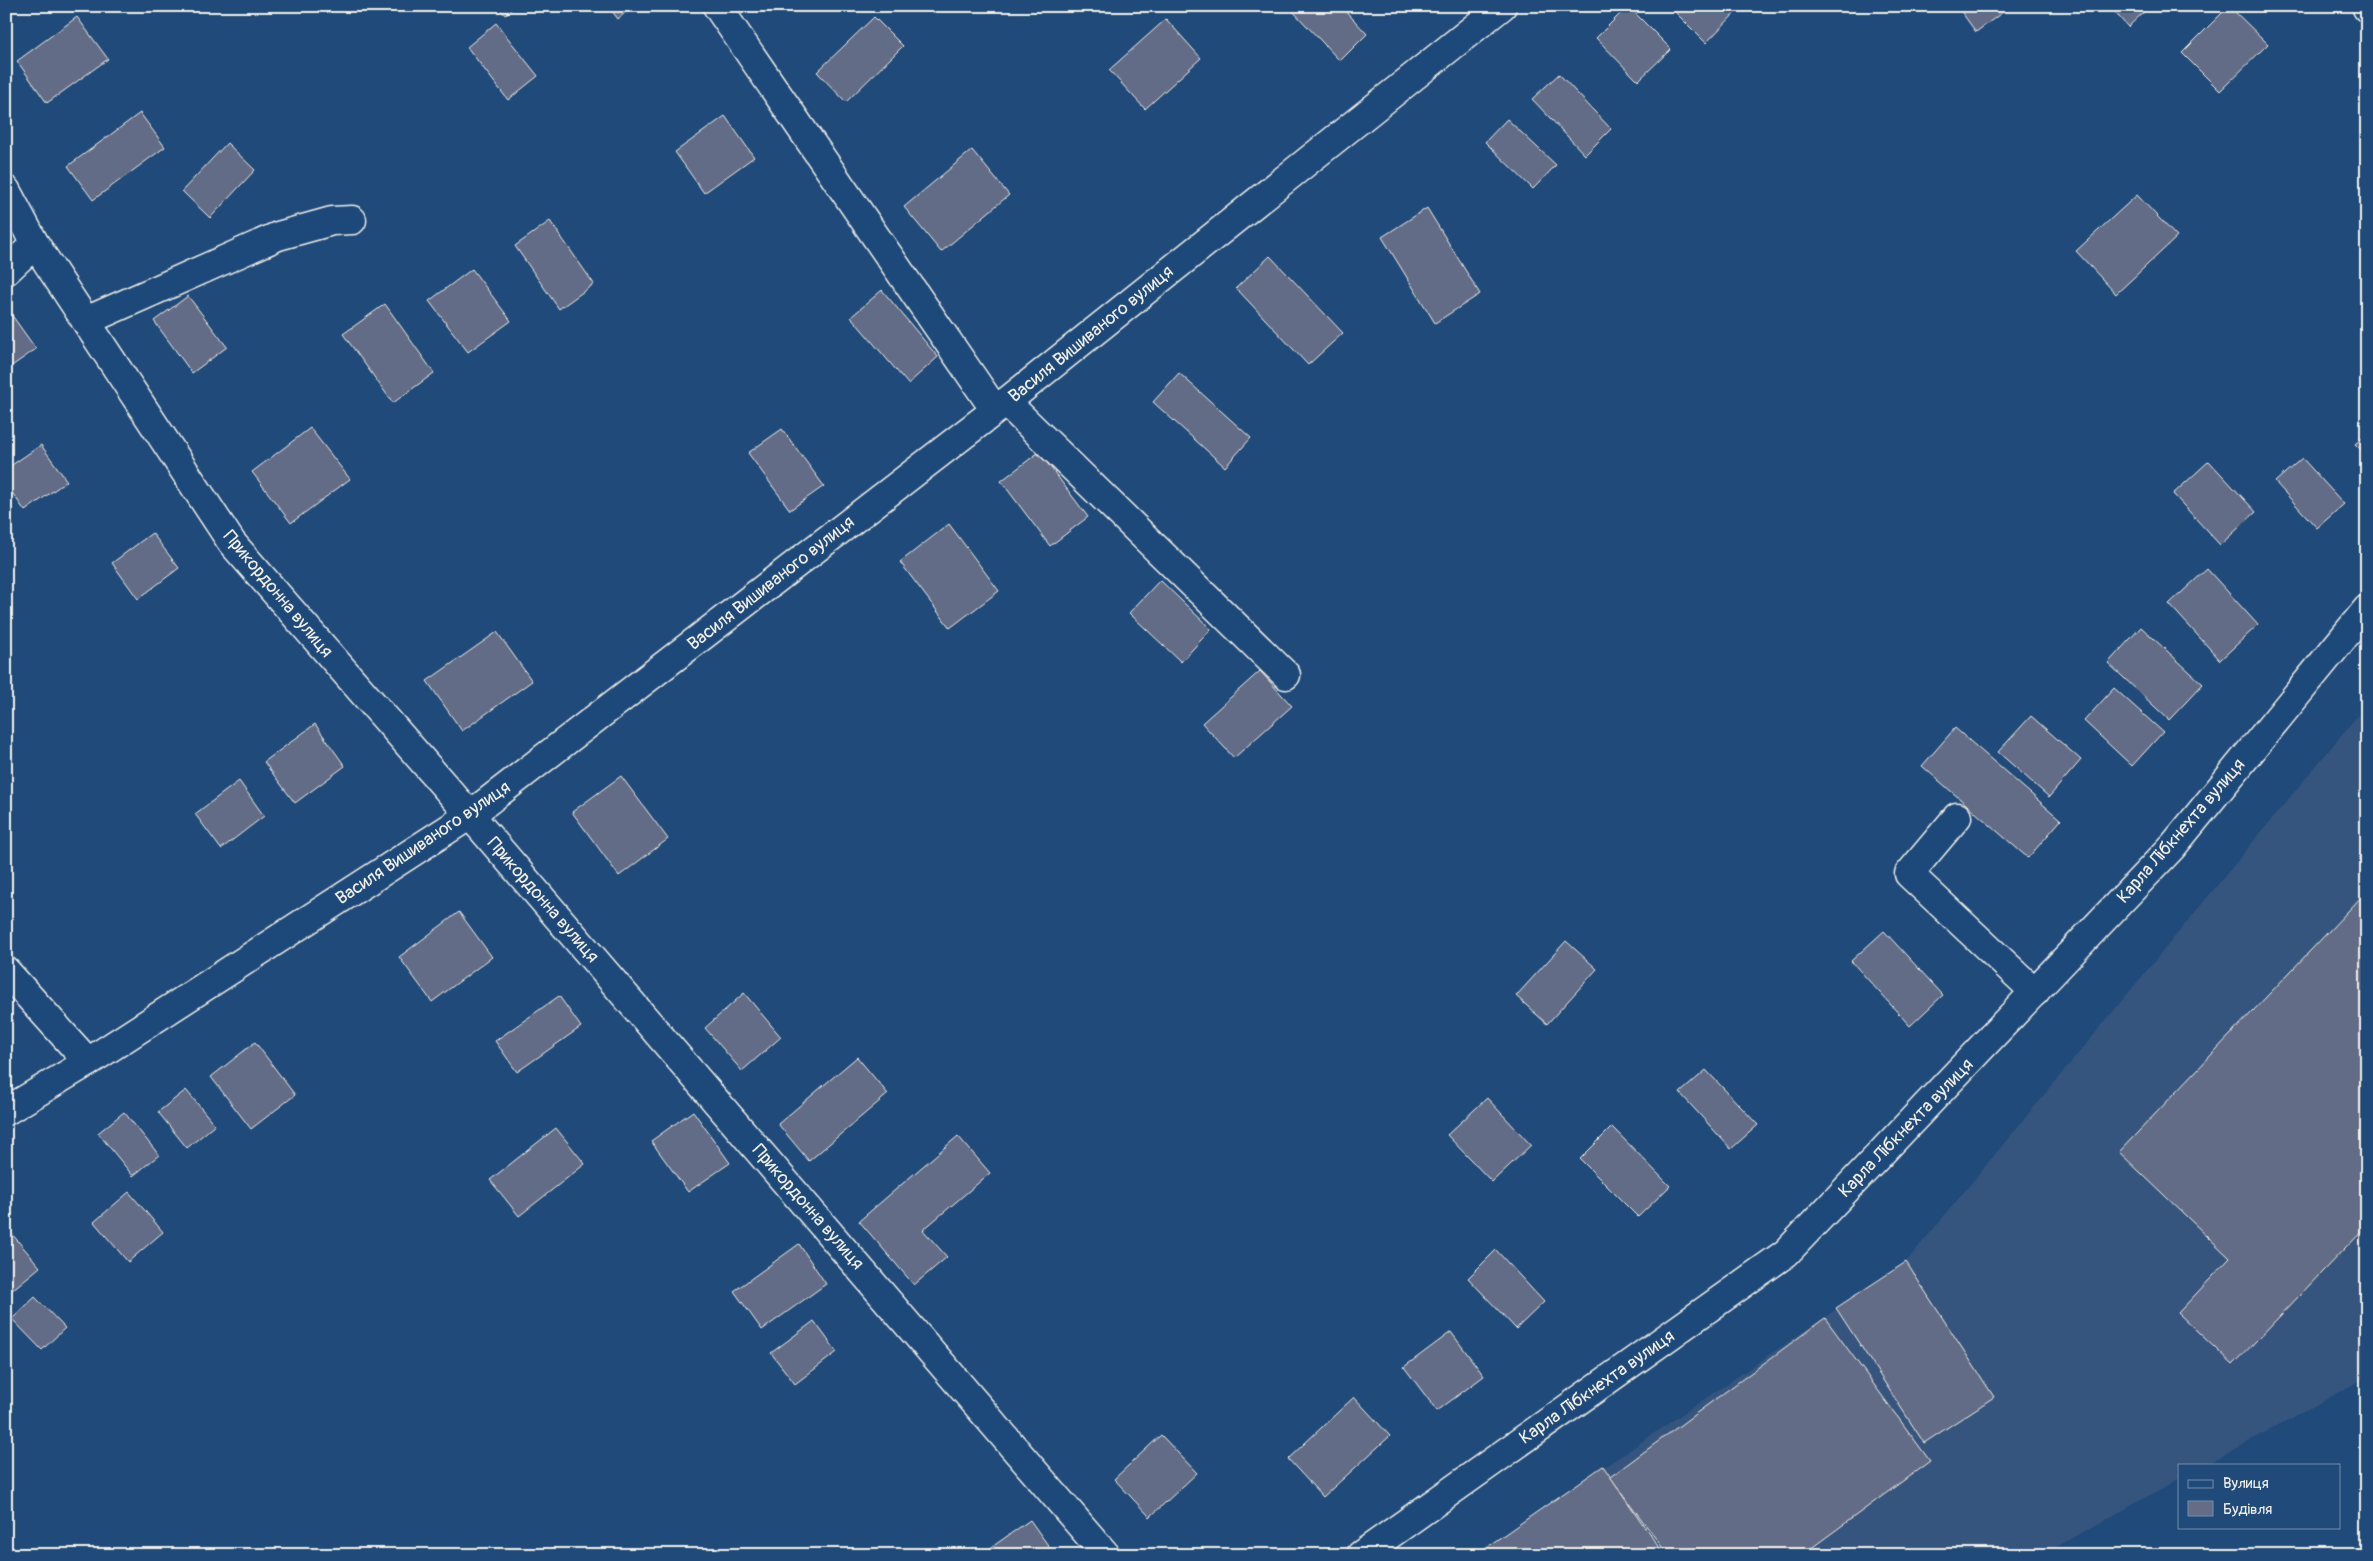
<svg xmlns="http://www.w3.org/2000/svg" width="2373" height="1561" font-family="Pangolin,sans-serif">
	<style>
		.built { fill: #34547e }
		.building { fill: #646c86; stroke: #f4f1e8 }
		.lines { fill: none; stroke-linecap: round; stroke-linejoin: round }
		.minor-casing { stroke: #f4f1e8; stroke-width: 31 }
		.minor { stroke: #1f4a7a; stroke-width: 28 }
		.labels { text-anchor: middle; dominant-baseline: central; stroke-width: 4.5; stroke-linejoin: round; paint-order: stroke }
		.street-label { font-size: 18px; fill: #f4f1e8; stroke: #1f4a7a }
	</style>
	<rect width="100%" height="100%" fill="#1f4a7a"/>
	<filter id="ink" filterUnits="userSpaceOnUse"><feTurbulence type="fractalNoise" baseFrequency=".02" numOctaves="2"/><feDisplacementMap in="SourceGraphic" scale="10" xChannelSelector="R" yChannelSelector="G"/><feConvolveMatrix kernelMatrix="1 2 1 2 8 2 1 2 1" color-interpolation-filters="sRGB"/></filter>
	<g filter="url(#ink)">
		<!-- built -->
		<path class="built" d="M2367,704V1377L2206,1465H2179V1479L2042,1555H1475L1906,1262Z"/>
		<!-- building -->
		<g class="building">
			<path d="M498,6H516L505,15Z"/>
			<path d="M608,6H633L618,19Z"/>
			<path d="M1288,6H1341L1367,34L1340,61Z"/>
			<path d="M1628,6L1671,49L1638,81L1596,38Z"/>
			<path d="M1669,6H1742L1706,43Z"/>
			<path d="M1957,6H2011L1976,32Z"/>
			<path d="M2109,6H2150L2128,27Z"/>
			<path d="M2229,6L2268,44L2220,91L2182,53Z"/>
			<path d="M77,17L108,59L47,103L17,61Z"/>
			<path d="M874,17L903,46L846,102L817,72Z"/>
			<path d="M1166,19L1201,58L1145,109L1109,70Z"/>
			<path d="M496,23L538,76L508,100L467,47Z"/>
			<path d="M1559,74L1611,129L1585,155L1532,99Z"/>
			<path d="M140,113L165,147L93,200L68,166Z"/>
			<path d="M725,116L754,157L704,193L675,152Z"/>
			<path d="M1507,119L1556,165L1533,189L1485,142Z"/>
			<path d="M227,143L255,170L210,218L182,191Z"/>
			<path d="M972,150L1009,195L941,252L904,207Z"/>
			<path d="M2137,195L2177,237L2116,294L2076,251Z"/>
			<path d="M1427,208L1480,294L1435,323L1382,237Z"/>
			<path d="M550,221L594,284L559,309L515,246Z"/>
			<path d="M1270,256L1343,333L1308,365L1236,288Z"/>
			<path d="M472,269L511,321L468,352L429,301Z"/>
			<path d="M882,290L938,357L908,384L851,317Z"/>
			<path d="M188,296L227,347L192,373L154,321Z"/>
			<path d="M385,304L434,373L393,403L343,334Z"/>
			<path d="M6,307L36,349L6,370Z"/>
			<path d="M1179,373L1251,438L1225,467L1153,402Z"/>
			<path d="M310,428L350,479L291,523L252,472Z"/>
			<path d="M782,429L824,486L790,510L748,453Z"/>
			<path d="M2367,434V456L2355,444Z"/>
			<path d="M41,445L67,481L25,511L6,484V469Z"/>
			<path d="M1039,452L1088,517L1050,546L1001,481Z"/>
			<path d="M2302,458L2344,504L2317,528L2275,482Z"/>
			<path d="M2209,461L2256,512L2220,545L2173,494Z"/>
			<path d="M949,524L999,591L950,628L900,562Z"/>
			<path d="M152,533L179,568L138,599L112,563Z"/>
			<path d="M2207,569L2258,625L2220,660L2169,604Z"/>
			<path d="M1160,580L1211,629L1181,662L1129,613Z"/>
			<path d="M2141,627L2203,684L2169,720L2108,663Z"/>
			<path d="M497,632L532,681L462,731L427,681Z"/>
			<path d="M1260,671L1292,706L1234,758L1202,723Z"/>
			<path d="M2114,688L2163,732L2132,766L2084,721Z"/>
			<path d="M2031,716L2081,760L2049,797L1998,752Z"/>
			<path d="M315,724L345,766L295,803L264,762Z"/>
			<path d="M1955,728L2061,820L2028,858L1922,766Z"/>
			<path d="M621,776L668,839L619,876L572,812Z"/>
			<path d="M239,781L264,816L221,849L195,814Z"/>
			<path d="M2367,891V1225L2233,1365L2178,1313L2230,1258L2119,1152Z"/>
			<path d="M459,912L492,957L432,1002L399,957Z"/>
			<path d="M1884,931L1943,995L1910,1026L1851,961Z"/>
			<path d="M1566,941L1597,969L1547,1024L1516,996Z"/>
			<path d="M744,993L781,1037L742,1071L705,1028Z"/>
			<path d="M559,996L581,1027L517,1072L495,1041Z"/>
			<path d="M255,1042L295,1095L251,1129L211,1077Z"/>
			<path d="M857,1057L888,1094L809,1161L778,1124Z"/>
			<path d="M1706,1070L1758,1125L1731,1149L1680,1093Z"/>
			<path d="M186,1090L215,1125L187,1148L158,1112Z"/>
			<path d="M1487,1098L1531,1145L1492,1182L1447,1135Z"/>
			<path d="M693,1111L730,1163L688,1192L651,1141Z"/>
			<path d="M124,1112L159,1155L133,1176L98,1133Z"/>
			<path d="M1612,1127L1670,1186L1638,1217L1580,1159Z"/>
			<path d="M556,1128L585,1164L519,1216L490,1180Z"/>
			<path d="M958,1136L990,1173L923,1230L947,1257L914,1285L859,1221Z"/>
			<path d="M129,1192L163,1232L128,1262L94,1222Z"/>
			<path d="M6,1227L40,1267L6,1295Z"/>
			<path d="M799,1244L826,1284L762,1330L734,1291Z"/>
			<path d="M1496,1250L1544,1302L1516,1329L1468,1278Z"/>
			<path d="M1906,1262L1994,1397L1924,1443L1836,1308Z"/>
			<path d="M35,1297L65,1328L42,1350L12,1319Z"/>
			<path d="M1825,1318L1930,1461L1802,1555H1668L1610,1477Z"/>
			<path d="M814,1321L837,1352L795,1384L771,1353Z"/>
			<path d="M1451,1332L1484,1376L1437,1411L1404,1367Z"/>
			<path d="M1354,1397L1390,1436L1323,1497L1288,1459Z"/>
			<path d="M1161,1435L1197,1473L1150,1517L1114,1479Z"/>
			<path d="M1603,1466L1664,1555H1475Z"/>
			<path d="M1030,1520L1055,1555H993L989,1549Z"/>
		</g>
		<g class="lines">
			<defs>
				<g id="minor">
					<path d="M717,6L995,410"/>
					<path d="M2366,6L2367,8"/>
					<path d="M6,190L35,244L232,543L470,815L1106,1555"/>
					<path d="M6,271L35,244"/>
					<path d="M86,321L278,236L332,221L352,220"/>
					<path d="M1006,402L1286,675"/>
					<path d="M1957,817L1909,874L2035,992"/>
					<path d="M6,971L88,1062"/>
					<path d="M6,1111L88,1062L470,815L1006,402L1502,6"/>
					<path d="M1361,1555L1786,1253L2173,846L2367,609"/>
				</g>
			</defs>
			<!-- minor casing -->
			<use href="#minor" class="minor-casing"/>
			<!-- minor -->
			<use href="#minor" class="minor"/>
		</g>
	</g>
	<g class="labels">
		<!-- street labels -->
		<g class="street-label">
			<text transform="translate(1091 334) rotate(-39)">Василя Вишиваного вулиця</text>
			<text transform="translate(771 583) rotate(-38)">Василя Вишиваного вулиця</text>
			<text transform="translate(278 594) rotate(50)">Прикордонна вулиця</text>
			<text transform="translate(2181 831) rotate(-49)">Карла Лібкнехта вулиця</text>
			<text transform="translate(423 843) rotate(-34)">Василя Вишиваного вулиця</text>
			<text transform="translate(543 900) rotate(49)">Прикордонна вулиця</text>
			<text transform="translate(1906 1128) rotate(-46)">Карла Лібкнехта вулиця</text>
			<text transform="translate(808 1207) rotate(49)">Прикордонна вулиця</text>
			<text transform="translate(1597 1387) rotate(-35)">Карла Лібкнехта вулиця</text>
		</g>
	</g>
	<!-- margin -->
	<rect width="2373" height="1561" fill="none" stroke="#1f4a7a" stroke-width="25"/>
	<rect x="12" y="12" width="2348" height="1536" fill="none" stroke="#f4f1e8" stroke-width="2" filter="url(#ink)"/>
	<!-- legend -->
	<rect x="2178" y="1464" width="162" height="65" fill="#1f4a7a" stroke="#748da6"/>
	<rect x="2188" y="1480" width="25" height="8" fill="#1f4a7a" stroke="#748da6"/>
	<text x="2223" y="1488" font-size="15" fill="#f4f1e8">Вулиця</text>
	<rect x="2188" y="1501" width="25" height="15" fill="#646c86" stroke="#748da6"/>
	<text x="2223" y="1514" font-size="15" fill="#f4f1e8">Будівля</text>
</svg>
